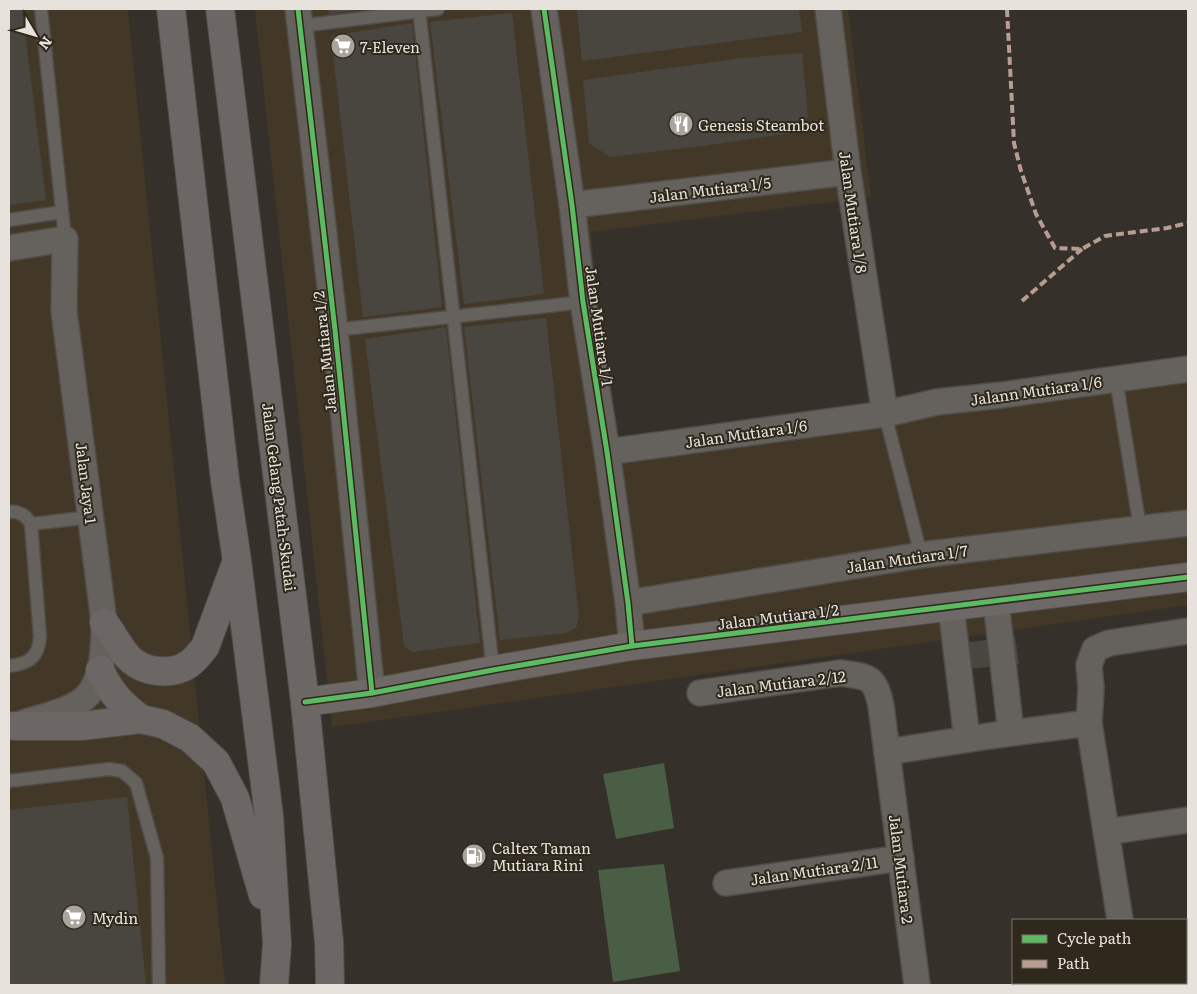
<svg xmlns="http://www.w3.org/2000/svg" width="1197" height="994" font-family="Literata,serif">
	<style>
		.built { fill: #433827 }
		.green { fill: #495e44 }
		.building { fill: #494640 }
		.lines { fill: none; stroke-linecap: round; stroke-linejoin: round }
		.lane-casing { stroke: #504d48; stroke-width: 15 }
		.street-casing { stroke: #504d48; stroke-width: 28 }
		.secondary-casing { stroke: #504d48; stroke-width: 30 }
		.primary-casing { stroke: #504d48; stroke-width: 30 }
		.lane { stroke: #65615c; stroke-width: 12 }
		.street { stroke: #65615c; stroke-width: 25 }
		.secondary { stroke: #6e6866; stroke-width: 28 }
		.primary { stroke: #6c6665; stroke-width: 28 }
		.quiet { stroke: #b99d93; stroke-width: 4; stroke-dasharray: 8 4; stroke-linecap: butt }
		.cycleway-casing { stroke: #2f281c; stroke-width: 8 }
		.cycleway { stroke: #5cba63; stroke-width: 5 }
		.labels { text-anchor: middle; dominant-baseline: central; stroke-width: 4; stroke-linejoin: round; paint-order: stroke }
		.poi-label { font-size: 15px; fill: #e7e2db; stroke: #2f281c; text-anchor: start }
		.street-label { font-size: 15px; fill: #e7e2db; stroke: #2f281c }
	</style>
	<rect width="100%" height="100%" fill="#35312a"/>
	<!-- built -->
	<g class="built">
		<path d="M9,9H128L225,985H9Z"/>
		<path d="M255,9H848L871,197L591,232L610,449L1188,376V605L332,727Z"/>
	</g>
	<!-- green -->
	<g class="green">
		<path d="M664,763L674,828L616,839L603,774Z"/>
		<path d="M664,864L680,971L613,982L598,870Z"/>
	</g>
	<!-- building -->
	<g class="building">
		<path d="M9,9H22L46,200L9,205Z"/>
		<path d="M328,9H357V10L329,14Z"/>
		<path d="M577,9H799L802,32L582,61Z"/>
		<path d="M512,13L544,294L464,304L430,22Z"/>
		<path d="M412,23L442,307L363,317L331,36Z"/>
		<path d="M802,53L808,116L798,132L702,146L610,157L589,143L583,80L742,58Z"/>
		<path d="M546,318L579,617L576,628L566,633L500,640L464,327Z"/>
		<path d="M446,327L480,643L412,652L404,646L365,339Z"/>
		<path d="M1015,636L1019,664L948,671L942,646Z"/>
		<path d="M127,797L146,985H9V810Z"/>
	</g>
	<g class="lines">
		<defs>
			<g id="lane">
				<path d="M41,9L65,239"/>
				<path d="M419,9L493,670"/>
				<path d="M300,26L438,9"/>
				<path d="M9,220L62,212"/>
				<path d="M335,330L583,302"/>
				<path d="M1116,379L1140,528"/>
				<path d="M885,414L921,555"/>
				<path d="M9,512C19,511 26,515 31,524L40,636C39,657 29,664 9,666"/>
				<path d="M31,524L91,517"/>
				<path d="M9,781L109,769L122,771L136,783L157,858L159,985"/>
			</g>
			<g id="street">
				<path d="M298,9L335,330L372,693"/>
				<path d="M544,9L572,205L583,302L607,452L628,603L632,646"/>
				<path d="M828,9L848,172L885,414"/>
				<path d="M572,205L848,172"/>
				<path d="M9,248L65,239L64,311L104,622C104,648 104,688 78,703C62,713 41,717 23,723"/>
				<path d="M607,452L885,414L937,402L1002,395L1188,369"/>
				<path d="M996,602L1011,733"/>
				<path d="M628,603L921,555L1188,523"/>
				<path d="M951,607L967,739"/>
				<path d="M700,693L841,673C870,677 875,677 881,706L917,985"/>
				<path d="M887,752L989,736L1089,723"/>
				<path d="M1106,832L1188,820"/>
				<path d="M726,883L901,858"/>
				<path d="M1120,920L1089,723L1091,688L1089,665L1095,649L1109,643L1188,631"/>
				<path d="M1130,983V985"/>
			</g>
			<path id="secondary" d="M305,702L372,693L493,670L632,646L1188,577"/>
			<g id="primary">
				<path d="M171,9L225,480L237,561L269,816L277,944L274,985"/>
				<path d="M220,9L305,702L329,942L330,985"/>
				<path d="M104,622C112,633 119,647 128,657C143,673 172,676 189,664C196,659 200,653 205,647L235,566"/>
				<path d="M100,670C109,691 122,705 141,719"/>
				<path d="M14,726H81L141,719L163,724L190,738L216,762L235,798L263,895"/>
			</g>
		</defs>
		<!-- lane casing -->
		<use href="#lane" class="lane-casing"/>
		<!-- street casing -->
		<use href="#street" class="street-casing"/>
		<!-- secondary casing -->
		<use href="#secondary" class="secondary-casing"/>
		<!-- primary casing -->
		<use href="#primary" class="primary-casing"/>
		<!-- lane -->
		<use href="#lane" class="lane"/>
		<!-- street -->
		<use href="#street" class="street"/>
		<!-- secondary -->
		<use href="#secondary" class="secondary"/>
		<!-- primary -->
		<use href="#primary" class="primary"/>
		<!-- quiet -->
		<g class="quiet">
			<path d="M1007,9L1014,143L1021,171L1036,214L1055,248L1082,249L1105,236L1167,228L1188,223"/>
			<path d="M1022,301L1082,249"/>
		</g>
		<defs>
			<g id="cycleway">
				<path d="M298,9L335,330L372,693"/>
				<path d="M544,9L572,205L583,302L607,452L628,603L632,646"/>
				<path d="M305,702L372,693L493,670L632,646L1188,577"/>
			</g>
		</defs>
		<!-- cycleway casing -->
		<use href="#cycleway" class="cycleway-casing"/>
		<!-- cycleway -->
		<use href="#cycleway" class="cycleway"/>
	</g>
	<!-- icons -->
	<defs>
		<symbol id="supermarket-disc" viewBox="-11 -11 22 22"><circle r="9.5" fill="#a9a49d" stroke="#2f281c"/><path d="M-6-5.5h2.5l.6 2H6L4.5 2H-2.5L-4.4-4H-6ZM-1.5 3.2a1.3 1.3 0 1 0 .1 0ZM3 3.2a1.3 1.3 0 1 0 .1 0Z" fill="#fff"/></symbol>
		<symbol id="restaurant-disc" viewBox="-11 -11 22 22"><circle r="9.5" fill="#a9a49d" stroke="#2f281c"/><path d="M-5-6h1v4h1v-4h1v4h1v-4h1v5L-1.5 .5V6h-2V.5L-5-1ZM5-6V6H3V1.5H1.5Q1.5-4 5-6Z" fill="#fff"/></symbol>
		<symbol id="fuel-disc" viewBox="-11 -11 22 22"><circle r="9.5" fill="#a9a49d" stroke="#2f281c"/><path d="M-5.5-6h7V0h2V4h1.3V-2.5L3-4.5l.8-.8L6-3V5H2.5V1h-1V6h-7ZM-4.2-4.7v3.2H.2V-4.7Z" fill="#fff"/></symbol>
	</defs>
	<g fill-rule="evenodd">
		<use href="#supermarket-disc" x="329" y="32" width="28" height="28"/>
		<use href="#restaurant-disc" x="667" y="110" width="28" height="28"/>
		<use href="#fuel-disc" x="460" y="842" width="28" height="28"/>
		<use href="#supermarket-disc" x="60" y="903" width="28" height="28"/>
	</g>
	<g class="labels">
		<!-- poi labels -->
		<g class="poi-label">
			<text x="360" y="46">7-Eleven</text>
			<text x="698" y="124">Genesis Steambot</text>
			<text x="492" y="847">Caltex Taman<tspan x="492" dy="17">Mutiara Rini</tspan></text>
			<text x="92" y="917">Mydin</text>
		</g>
		<!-- street labels -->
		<g class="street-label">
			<text transform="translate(710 189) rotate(-7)">Jalan Mutiara 1/5</text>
			<text transform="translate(854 212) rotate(82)">Jalan Mutiara 1/8</text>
			<text transform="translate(600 326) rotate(82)">Jalan Mutiara 1/1</text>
			<text transform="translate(324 352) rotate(-96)">Jalan Mutiara 1/2</text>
			<text transform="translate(1036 390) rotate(-8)">Jalann Mutiara 1/6</text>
			<text transform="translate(746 433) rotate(-8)">Jalan Mutiara 1/6</text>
			<text transform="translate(87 483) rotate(83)">Jalan Jaya 1</text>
			<text transform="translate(280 497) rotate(83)">Jalan Gelang Patah-Skudai</text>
			<text transform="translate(907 558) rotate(-8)">Jalan Mutiara 1/7</text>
			<text transform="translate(778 616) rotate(-7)">Jalan Mutiara 1/2</text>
			<text transform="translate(781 683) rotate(-7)">Jalan Mutiara 2/12</text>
			<text transform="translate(902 869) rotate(83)">Jalan Mutiara 2</text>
			<text transform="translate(814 870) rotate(-8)">Jalan Mutiara 2/11</text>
		</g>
	</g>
	<!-- border -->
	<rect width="1197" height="994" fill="none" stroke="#e7e2db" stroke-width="20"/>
	<!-- legend -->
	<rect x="1012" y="919" width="175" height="65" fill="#2f281c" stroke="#797268"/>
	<rect x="1022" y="935" width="25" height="8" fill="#5cba63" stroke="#797268"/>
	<text x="1057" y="944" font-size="15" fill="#e7e2db">Cycle path</text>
	<rect x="1022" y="960" width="25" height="8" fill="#b99d93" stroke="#797268"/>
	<text x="1057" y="969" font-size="15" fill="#e7e2db">Path</text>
	<!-- north arrow -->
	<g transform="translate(35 35) rotate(128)" stroke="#2f281c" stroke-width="4" paint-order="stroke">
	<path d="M0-4L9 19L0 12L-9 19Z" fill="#e7e2db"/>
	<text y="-8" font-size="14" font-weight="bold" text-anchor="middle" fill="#e7e2db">N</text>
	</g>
</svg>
